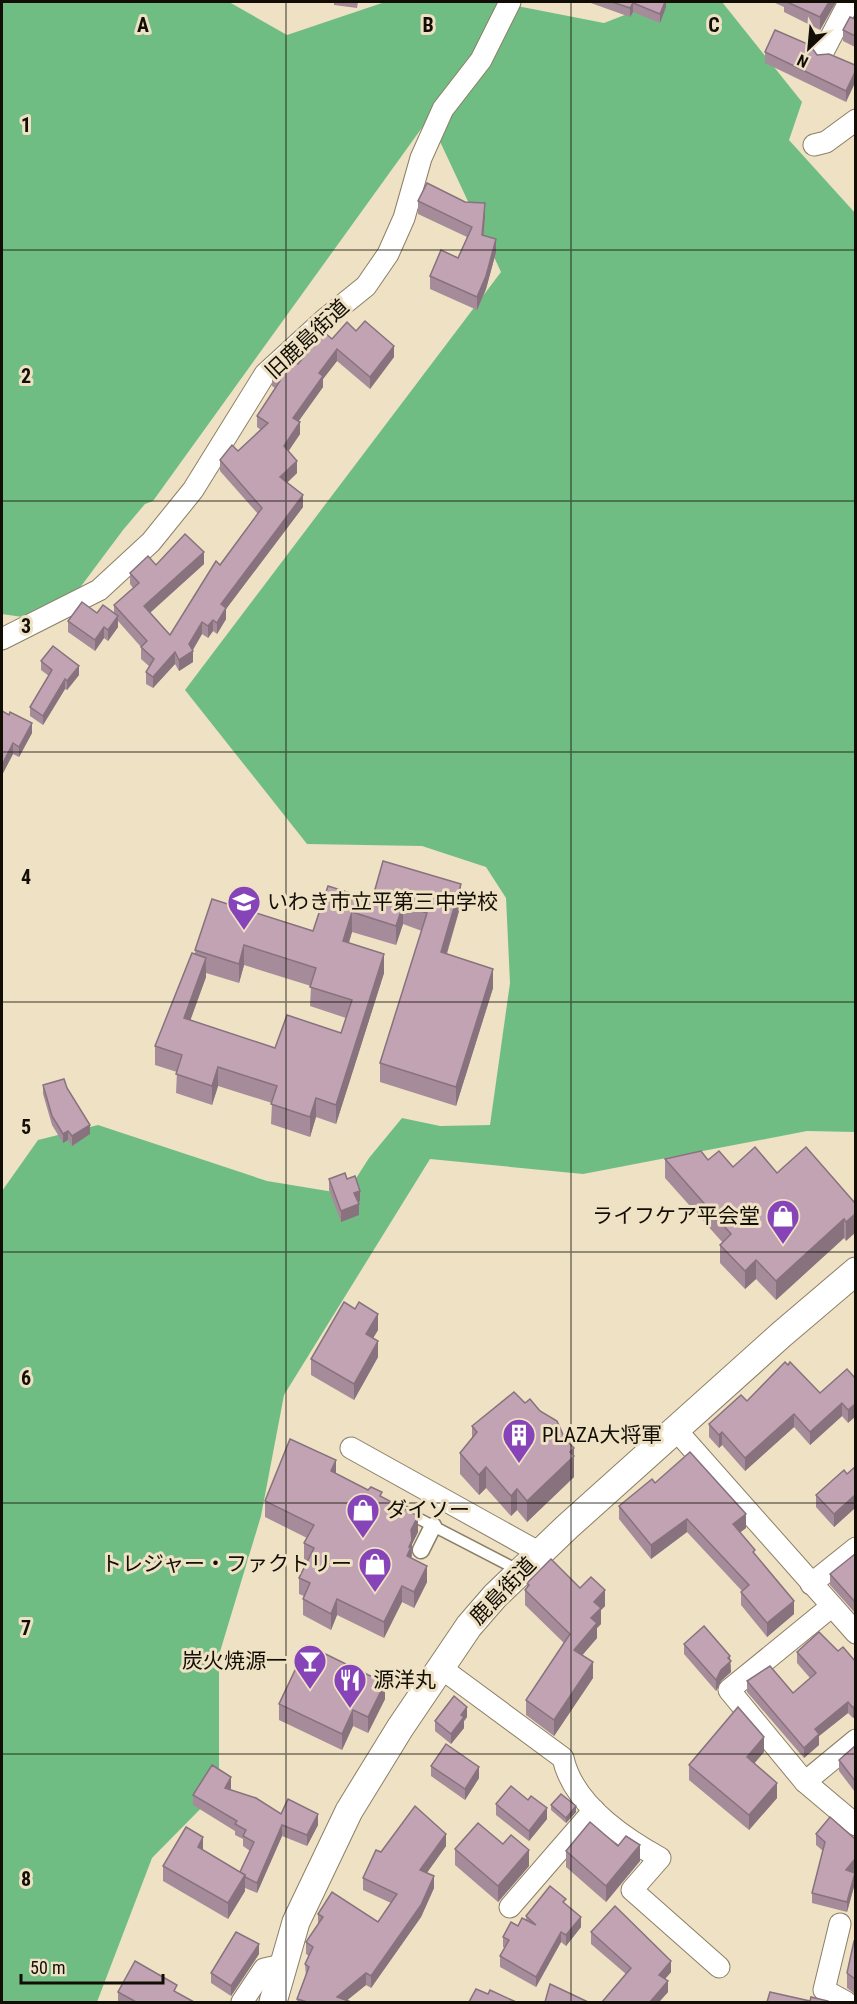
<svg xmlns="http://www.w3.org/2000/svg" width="857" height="2004" font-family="'Roboto Condensed','Noto Sans JP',sans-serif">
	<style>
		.forest { fill: #70bd84 }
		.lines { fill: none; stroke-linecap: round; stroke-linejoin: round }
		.service-casing { stroke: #8b7f65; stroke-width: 13 }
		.pedestrian-casing { stroke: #8b7f65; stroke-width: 19 }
		.minor-casing { stroke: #8b7f65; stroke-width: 23 }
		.tertiary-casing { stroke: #8b7f65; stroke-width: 29 }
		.service { stroke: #fff; stroke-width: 10 }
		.pedestrian { stroke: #fff; stroke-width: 16 }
		.minor { stroke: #fff; stroke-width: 21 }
		.tertiary { stroke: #fff; stroke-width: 27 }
		.wall { fill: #a68c9a; fill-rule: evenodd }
		.shaded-wall { fill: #87727d }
		.building { fill: #c1a3b3; stroke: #87727d; stroke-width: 1.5 }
		.grid { fill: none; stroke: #130e05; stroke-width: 1.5; stroke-opacity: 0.55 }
		.labels { text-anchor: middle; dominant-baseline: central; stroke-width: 6; stroke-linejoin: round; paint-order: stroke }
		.street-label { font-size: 21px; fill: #130e05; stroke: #eee1c4 }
		.poi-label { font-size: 21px; fill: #130e05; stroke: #eee1c4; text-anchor: start }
		.grid-label { font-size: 20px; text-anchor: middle; font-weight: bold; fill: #130e05; stroke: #eee1c4; stroke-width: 6; stroke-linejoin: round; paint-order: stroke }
	</style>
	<rect width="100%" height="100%" fill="#eee1c4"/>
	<!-- forest -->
	<path class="forest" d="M2,2H229L287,35L385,2H496L604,23L658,2H722L802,102L789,140L856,214L855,1132L807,1131L583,1174L430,1159L284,1395L261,1516L219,1655V1790L152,1858L97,2002H2V1191L38,1140L98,1125L267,1181L346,1194L369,1158L402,1118L440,1126L490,1125L510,983L506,898L486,867L422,846L307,844L185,690L501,272L429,118L153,501L145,504L123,530L64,609L36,619L2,614Z"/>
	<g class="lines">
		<defs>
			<path id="service" d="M406,1512L520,1571"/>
			<path id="pedestrian" d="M421,1550L433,1526"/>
			<g id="minor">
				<path d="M822,54L847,6"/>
				<path d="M814,145L826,142L856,120"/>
				<path d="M2,639L99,590L151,542L193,490L265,374L324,320L366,286L388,254L404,218L421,158L443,109L481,60L510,2"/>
				<path d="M676,1430L856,1633"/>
				<path d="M351,1448L540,1553"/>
				<path d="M811,1584L856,1548"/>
				<path d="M832,1606L729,1690L805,1782L856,1825"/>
				<path d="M441,1668L563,1758C573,1804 622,1837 660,1858L632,1890L719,1967"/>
				<path d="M805,1782L856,1740"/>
				<path d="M510,1907L594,1810"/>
				<path d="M840,1924L824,1990L846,2002"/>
				<path d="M242,2002L264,1969L282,1965"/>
			</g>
			<path id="tertiary" d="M273,2002L296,1922L349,1811L400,1728L469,1626L495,1596L567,1527L782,1334L856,1271"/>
		</defs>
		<!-- service casing -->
		<use href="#service" class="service-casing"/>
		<!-- pedestrian casing -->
		<use href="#pedestrian" class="pedestrian-casing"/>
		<!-- minor casing -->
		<use href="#minor" class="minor-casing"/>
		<!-- tertiary casing -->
		<use href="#tertiary" class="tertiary-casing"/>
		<!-- service -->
		<use href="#service" class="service"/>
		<!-- pedestrian -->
		<use href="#pedestrian" class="pedestrian"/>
		<!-- minor -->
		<use href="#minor" class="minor"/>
		<!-- tertiary -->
		<use href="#tertiary" class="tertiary"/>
	</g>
	<!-- wall -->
	<g class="wall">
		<path d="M334,2H358L357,8L334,5Z"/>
		<path d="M588,2H666V7L660,23L633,12L630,17Z"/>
		<path d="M773,2H836L820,30L784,12V7Z"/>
		<path d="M855,19V47L843,41V30Z"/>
		<path d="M765,52L817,55L855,65L846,102L765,63Z"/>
		<path d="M418,201L485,216L484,235L496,252L486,289L477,310L430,289V276L458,258L467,237L418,214Z"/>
		<path d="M356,331L394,357L370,389L337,361L323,379V387L298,422L300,434L288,451L297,473L287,483L303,507L226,609V619L217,634L213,631L208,638L202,634L193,650V662L179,671L175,664L153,688L146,684V672L150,667L141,659V647L118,621V627L108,641L104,638L95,651L68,632V621L97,613H114V605L133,588L130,584V573L156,565L204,564L150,613L170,635L220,565L258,514L220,471V460L238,451L261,430L257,427V416L275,388L272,386V375L298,364L332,339Z"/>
		<path d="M41,661L79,675L67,690L65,689L43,725L30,716V707L49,676L41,670Z"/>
		<path d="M2,711L32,733L19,757L13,754L2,775Z"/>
		<path d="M372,900L461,904L447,954L493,988L456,1106L380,1082V1063L422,931L403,924L396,945L352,932L349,943L384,973L336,1124L316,1117L310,1137L271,1124L272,1103L218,1086L212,1105L176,1093L177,1072L155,1065V1046L195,954V950L313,931ZM244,965L311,986L310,1006L346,1018L341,1033L275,1048L190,1020L206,977V973L239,983Z"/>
		<path d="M43,1085L67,1088L90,1134L72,1146L68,1140L63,1143L52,1125L43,1094Z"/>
		<path d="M665,1159L708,1160L733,1167L777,1173L855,1203L846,1241L844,1238L776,1300L756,1279L745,1289L720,1263V1245L723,1243L665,1178Z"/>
		<path d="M329,1179H347L360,1201L358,1202L359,1215L341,1222L329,1190Z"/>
		<path d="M355,1309L378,1330L373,1338L378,1357L354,1400L311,1375V1359Z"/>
		<path d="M855,1378L848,1423L842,1416L810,1445L794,1427L745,1471L722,1445L719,1448L709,1437V1424L747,1401L820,1393Z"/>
		<path d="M472,1426L574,1456V1477L527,1522L517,1510L511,1516L486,1488L479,1495L460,1474V1453L472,1438Z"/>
		<path d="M855,1467V1508L834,1527L816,1507V1495L847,1474Z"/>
		<path d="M336,1474L382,1497L418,1532L412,1544V1556L411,1558L427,1582L414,1608L402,1602L384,1638L337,1615L331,1630L303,1615V1599L304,1596L299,1594V1578L308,1561L304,1559V1543L307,1538L265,1517V1501Z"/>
		<path d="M655,1483L746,1528L740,1532L794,1614L767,1637L741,1605V1592L742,1591L687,1532L651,1559L619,1519V1506Z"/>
		<path d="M855,1554V1613L830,1585V1574Z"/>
		<path d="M527,1583L580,1588L605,1606L601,1610V1624L597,1628V1638L582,1655L593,1678L554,1736L526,1715V1700L564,1643L525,1605V1590L527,1587Z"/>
		<path d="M684,1644L730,1660L731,1672L721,1681L716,1691L684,1654Z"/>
		<path d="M838,1651L855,1661V1716L853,1718L848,1713L819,1736V1745L804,1758L747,1692V1681L793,1693L810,1678L797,1663V1652Z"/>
		<path d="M385,1699L368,1733L353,1726L342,1750L279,1720V1704Z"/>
		<path d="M467,1717L464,1721V1728L451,1744L435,1731V1721Z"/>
		<path d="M855,1746V1792L839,1771V1760Z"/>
		<path d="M764,1752L754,1763L777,1798L749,1830L689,1780V1765Z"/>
		<path d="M431,1766L479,1778L465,1800L431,1776Z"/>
		<path d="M231,1788L230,1790L281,1814L318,1825L307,1846L282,1836L257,1893L245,1888V1891L228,1919L163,1881V1866L203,1850L240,1872L250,1851L243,1846V1839L235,1835V1831L193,1805V1795Z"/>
		<path d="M496,1804L547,1819L529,1841L496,1815Z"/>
		<path d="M551,1805L576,1812L566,1823L551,1810Z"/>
		<path d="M816,1834L855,1839L854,1872L855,1883L847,1912L812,1903V1893L823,1851L816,1845Z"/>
		<path d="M503,1844L529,1866L498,1902L455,1865V1849Z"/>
		<path d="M446,1846L427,1873L434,1888L421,1917L371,1988L366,1985L347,2000L351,2002H297V1999L306,1977L305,1964L309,1956L306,1954V1942L318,1925V1914L378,1922L391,1903L363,1890V1878L381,1852Z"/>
		<path d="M618,1846L640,1861L606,1902L566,1867V1851Z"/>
		<path d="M566,1905L581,1927L566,1946L561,1942L536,1987L500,1967V1956L505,1948L503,1947V1937L526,1920V1916Z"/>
		<path d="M591,1932L671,1972L665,1979L668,1992L659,2002H602L626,1974L591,1944Z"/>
		<path d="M855,1941V1994L847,1988V1973Z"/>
		<path d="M259,1954L231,1996L211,1983V1973Z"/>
		<path d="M118,1992L177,1993L194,2002H118Z"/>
	</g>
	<!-- shaded-wall -->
	<g class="shaded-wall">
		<path d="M665,2H666V7L660,23V14Z"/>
		<path d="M829,2H836L820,30V17Z"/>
		<path d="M633,3V12L630,17V8Z"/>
		<path d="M855,72V83L846,102V91Z"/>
		<path d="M485,203V216L482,248V235Z"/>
		<path d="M496,239V252L486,289L477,310V297Z"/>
		<path d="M394,346V357L370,389V377Z"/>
		<path d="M337,349V361L323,379V387L293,429V418L319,373Z"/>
		<path d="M300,422V434L284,458V446Z"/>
		<path d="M297,461V473L280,489V477Z"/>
		<path d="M303,495V507L226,609V619L217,634V623L221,604Z"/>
		<path d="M204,552V564L144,618V606Z"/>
		<path d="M118,616V627L108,641V630Z"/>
		<path d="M213,620V631L208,638V626Z"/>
		<path d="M202,622V634L192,651H193V662L179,671V660Z"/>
		<path d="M104,627V638L95,651V640Z"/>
		<path d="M175,652V664L153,688V677Z"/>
		<path d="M79,666V675L67,690V681Z"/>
		<path d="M65,679V689L43,725V716Z"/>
		<path d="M32,723V733L19,757V747Z"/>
		<path d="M13,743V754L2,775V765Z"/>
		<path d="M461,884V904L441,972V952Z"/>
		<path d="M403,905V924L396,945V926Z"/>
		<path d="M352,912V932L343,960V941Z"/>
		<path d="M244,945V965L239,983V964Z"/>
		<path d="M384,954V973L336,1124V1105Z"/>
		<path d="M206,958V977L184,1038V1018Z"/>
		<path d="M493,969V988L456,1106V1087Z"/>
		<path d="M218,1067V1086L212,1105V1086Z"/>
		<path d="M316,1098V1117L310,1137V1117Z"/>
		<path d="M90,1125V1134L72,1146V1136Z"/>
		<path d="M68,1131V1140L63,1143V1134Z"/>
		<path d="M360,1191V1201L354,1204V1193Z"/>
		<path d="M359,1204V1215L341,1222V1211Z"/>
		<path d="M855,1214V1233L846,1241V1222Z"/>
		<path d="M844,1219V1238L776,1300V1281Z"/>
		<path d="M756,1260V1279L745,1289V1271Z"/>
		<path d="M378,1314V1330L366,1350V1334Z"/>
		<path d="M378,1341V1357L354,1400V1384Z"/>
		<path d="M842,1403V1416L810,1445V1432Z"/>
		<path d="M855,1404V1417L848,1423V1410Z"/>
		<path d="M794,1414V1427L745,1471V1458Z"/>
		<path d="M722,1432V1445L719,1448V1435Z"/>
		<path d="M574,1448V1477L527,1522V1501Z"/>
		<path d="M336,1460V1476L331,1471Z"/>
		<path d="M486,1467V1488L479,1495V1475Z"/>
		<path d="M517,1489V1510L511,1516V1496Z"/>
		<path d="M855,1495V1508L834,1527V1514Z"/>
		<path d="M746,1514V1528L733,1538V1524Z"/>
		<path d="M418,1516V1532L412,1544L411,1563L407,1556L411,1530Z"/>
		<path d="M687,1519V1532L651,1559V1545Z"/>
		<path d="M427,1566V1582L414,1608V1592Z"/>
		<path d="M402,1586V1602L384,1638V1622Z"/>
		<path d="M605,1590V1606L601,1610V1624L597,1628V1638L574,1665V1650L591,1618L594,1602Z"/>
		<path d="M337,1599V1615L331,1630V1614Z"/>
		<path d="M794,1601V1614L767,1637V1623Z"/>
		<path d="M730,1656L731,1672L721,1681L716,1691V1680L721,1670Z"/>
		<path d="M593,1662V1678L554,1736V1720Z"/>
		<path d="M385,1683V1699L368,1733V1717Z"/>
		<path d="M848,1702V1713L819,1736V1745L804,1758V1748L815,1729Z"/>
		<path d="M855,1705V1716L853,1718V1708Z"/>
		<path d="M467,1707V1717L464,1721V1728L451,1744V1734L461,1715Z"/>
		<path d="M353,1710V1726L342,1750V1734Z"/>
		<path d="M764,1737V1752L747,1772V1757Z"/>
		<path d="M479,1767V1778L465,1800V1789Z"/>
		<path d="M231,1777V1788L225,1799V1788Z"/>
		<path d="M777,1783V1798L749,1830V1815Z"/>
		<path d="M576,1806V1812L566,1823V1818Z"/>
		<path d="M547,1808V1819L529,1841V1831Z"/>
		<path d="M318,1814V1825L307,1846V1835Z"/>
		<path d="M282,1825V1836L257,1893V1883Z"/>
		<path d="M446,1834V1846L420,1882V1870Z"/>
		<path d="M203,1837V1853L198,1847Z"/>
		<path d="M640,1845V1861L606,1902V1886Z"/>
		<path d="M529,1850V1866L498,1902V1886Z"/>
		<path d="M855,1859V1870L846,1881V1870Z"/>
		<path d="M855,1873V1883L847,1912V1902Z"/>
		<path d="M245,1875V1891L228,1919V1903Z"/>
		<path d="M434,1876V1888L421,1917L371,1988V1976Z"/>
		<path d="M581,1917V1927L566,1946V1935Z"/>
		<path d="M561,1932V1942L536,1987V1977Z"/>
		<path d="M259,1944V1954L231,1996V1986Z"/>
		<path d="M671,1961V1972L659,1986V1975Z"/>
		<path d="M366,1973V1985L345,2002L337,1997Z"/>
		<path d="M668,1981V1992L659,2002H650Z"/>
	</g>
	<!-- building -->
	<g class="building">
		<path d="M612,2H665L660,14L633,3L630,8Z"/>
		<path d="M787,2H829L820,17Z"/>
		<path d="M850,17L855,19V36L843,30Z"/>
		<path d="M775,30L810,45L817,55L829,54L855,65V72L846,91L765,52Z"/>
		<path d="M427,183L465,202L485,203L482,235L496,239L486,276L477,297L430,276L441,250L458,258L472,227L418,201Z"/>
		<path d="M365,321L394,346L370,377L337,349L319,373L323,376L293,418L300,422L284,446L297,461L280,477L303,495L221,604L226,608L217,623L213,620L208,626L202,622L189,644L193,651L179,660L175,652L153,677L146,672L154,659L141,647L147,641L114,605L139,583L130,573L148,556L156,565L185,534L204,552L144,606L170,635L216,561L220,565L262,508L220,460L232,445L238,451L268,423L257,416L280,381L272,375L289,358L298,364L324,332L332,339L347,322L356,331Z"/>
		<path d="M82,602L97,613L103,605L118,616L108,630L104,627L95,640L68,621Z"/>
		<path d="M53,646L79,666L67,681L65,679L43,716L30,707L52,670L41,661Z"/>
		<path d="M2,711L9,715L10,712L32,723L19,747L13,743L2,765Z"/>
		<path d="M383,861L461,884L441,952L493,969L456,1087L380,1063L427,913L403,905L396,926L352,912L343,941L384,954L336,1105L316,1098L310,1117L271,1104L277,1086L218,1067L212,1086L176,1074L182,1055L155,1046L192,953L206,958L184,1018L275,1048L287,1015L341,1033L352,1000L310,987L316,968L244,945L239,964L195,950L212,899L313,931L328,886L372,900Z"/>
		<path d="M64,1079L67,1088L90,1125L72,1136L68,1131L63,1134L52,1116L43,1085Z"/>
		<path d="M755,1147L777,1173L806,1147L855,1203V1214L846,1222L844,1219L776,1281L756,1260L745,1271L720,1245L731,1234L665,1159L701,1151L708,1160L719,1151L733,1167Z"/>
		<path d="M345,1173L347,1179L355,1176L360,1191L354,1193L359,1204L341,1211L329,1179Z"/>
		<path d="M344,1302L355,1309L359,1302L378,1314L366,1334L378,1341L354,1384L311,1359Z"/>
		<path d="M785,1362L788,1365L790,1362L820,1393L847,1369L855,1378V1404L848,1410L842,1403L810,1432L794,1414L745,1458L722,1432L719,1435L709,1424L741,1395L747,1401Z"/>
		<path d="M514,1392L525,1403L530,1399L540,1411L557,1421L565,1439L574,1448L570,1452L574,1456L527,1501L517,1489L511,1496L486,1467L479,1475L460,1453L477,1432L472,1426Z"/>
		<path d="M290,1439L336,1460L331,1471L368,1490L371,1487L382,1492L380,1496L418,1516L411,1530L412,1540L409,1547H411L407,1556L427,1566L414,1592L402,1586L384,1622L337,1599L331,1614L303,1599L310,1583L299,1578L314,1548L304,1543L314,1525L265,1501Z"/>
		<path d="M690,1452L746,1514L733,1524L755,1550L753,1552L794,1601L767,1623L741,1592L749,1585L687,1519L651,1545L619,1506L652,1479L655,1483Z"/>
		<path d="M855,1467V1495L834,1514L816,1495L844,1470L847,1474Z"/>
		<path d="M855,1554V1602L830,1574Z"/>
		<path d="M551,1559L580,1588L591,1577L605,1590L594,1602L601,1608L591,1618L597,1623L574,1650L593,1662L554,1720L526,1700L570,1634L525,1590L529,1585L527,1583Z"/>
		<path d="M704,1626L730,1656L728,1658L731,1661L721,1670L716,1680L684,1644Z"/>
		<path d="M819,1632L838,1651L843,1647L855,1661V1705L853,1708L848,1702L815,1729L819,1734L804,1748L747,1681L770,1666L793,1693L816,1673L797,1652Z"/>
		<path d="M307,1645L385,1683L368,1717L353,1710L342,1734L279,1704Z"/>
		<path d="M454,1696L467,1707L461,1715L464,1717L451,1734L435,1721Z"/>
		<path d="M738,1707L764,1737L747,1757L777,1783L749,1815L689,1765Z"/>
		<path d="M446,1744L479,1767L465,1789L431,1766Z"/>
		<path d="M855,1746V1781L839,1760Z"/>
		<path d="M212,1765L231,1777L225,1788L256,1798L281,1814L288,1799L318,1814L307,1835L282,1825L257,1883L245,1877V1875L240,1872L254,1842L243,1836L246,1830L235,1824L237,1821L193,1795Z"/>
		<path d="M511,1786L528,1800L531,1796L547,1808L529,1831L496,1804Z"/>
		<path d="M561,1794L576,1806L566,1818L551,1805Z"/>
		<path d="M415,1806L446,1834L420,1870L434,1876L421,1905L371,1976L366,1973L337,1997L351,2002H307L297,1999L309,1967L305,1964L313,1947L306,1942L323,1917L318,1914L332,1892L378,1922L397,1894L363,1878L376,1850L381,1852Z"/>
		<path d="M830,1817L855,1839V1859L846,1870L855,1873L847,1902L812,1893L825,1842L816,1834Z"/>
		<path d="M590,1822L618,1846L626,1836L640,1845L606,1886L566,1851Z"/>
		<path d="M478,1823L503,1844L511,1835L529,1850L498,1886L455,1849Z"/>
		<path d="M186,1827L203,1837L198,1847L245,1875L228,1903L163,1866Z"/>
		<path d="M550,1886L566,1899L563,1902L581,1917L566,1935L561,1932L536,1977L500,1956L509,1940L503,1937L511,1922L518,1926L522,1918L536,1925L526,1916Z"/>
		<path d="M615,1906L671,1961L659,1975L668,1981L650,2002H602L631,1968L591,1932Z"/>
		<path d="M236,1932L259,1944L231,1986L211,1973Z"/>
		<path d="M854,1941H855V1979L847,1973Z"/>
		<path d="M135,1961L177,1985L174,1991L194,2002H136L118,1992Z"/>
		<path d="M550,1984L588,2002H545Z"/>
		<path d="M476,1989L488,1994L490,1990L516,2002H469Z"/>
		<path d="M770,1992L810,2001L811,1997L828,2001V2002H767Z"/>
	</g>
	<!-- grid -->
	<path class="grid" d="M286,2V2002M571,2V2002M2,250H856M2,501H856M2,752H856M2,1002H856M2,1252H856M2,1503H856M2,1754H856"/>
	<!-- icons -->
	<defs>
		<symbol id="school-pin" viewBox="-11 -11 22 30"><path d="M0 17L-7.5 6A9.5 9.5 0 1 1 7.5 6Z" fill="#8744b8" stroke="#eee1c4"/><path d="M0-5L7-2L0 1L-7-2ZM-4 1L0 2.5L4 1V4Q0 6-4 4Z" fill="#fff"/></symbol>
		<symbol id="shop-pin" viewBox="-11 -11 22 30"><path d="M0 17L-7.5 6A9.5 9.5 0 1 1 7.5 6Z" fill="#8744b8" stroke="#eee1c4"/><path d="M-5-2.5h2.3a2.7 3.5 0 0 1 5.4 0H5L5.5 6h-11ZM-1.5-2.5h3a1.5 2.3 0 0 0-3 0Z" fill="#fff"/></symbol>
		<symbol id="building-pin" viewBox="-11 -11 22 30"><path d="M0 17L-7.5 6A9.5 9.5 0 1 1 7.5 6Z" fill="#8744b8" stroke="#eee1c4"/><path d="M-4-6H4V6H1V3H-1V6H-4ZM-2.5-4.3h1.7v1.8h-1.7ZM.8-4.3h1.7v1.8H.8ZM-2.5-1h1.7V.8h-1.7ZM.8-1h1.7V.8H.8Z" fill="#fff"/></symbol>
		<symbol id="bar-pin" viewBox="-11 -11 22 30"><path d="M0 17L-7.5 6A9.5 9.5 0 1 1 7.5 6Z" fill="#8744b8" stroke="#eee1c4"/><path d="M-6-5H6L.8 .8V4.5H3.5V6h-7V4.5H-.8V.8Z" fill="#fff"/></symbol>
		<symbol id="restaurant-pin" viewBox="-11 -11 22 30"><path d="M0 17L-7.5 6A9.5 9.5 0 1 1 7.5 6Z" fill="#8744b8" stroke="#eee1c4"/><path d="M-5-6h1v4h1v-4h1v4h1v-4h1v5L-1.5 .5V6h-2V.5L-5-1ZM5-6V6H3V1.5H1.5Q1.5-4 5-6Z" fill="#fff"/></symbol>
	</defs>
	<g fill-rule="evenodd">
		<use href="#school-pin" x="225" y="883" width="38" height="52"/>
		<use href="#shop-pin" x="764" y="1197" width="38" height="52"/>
		<use href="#building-pin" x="500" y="1416" width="38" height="52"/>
		<use href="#shop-pin" x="344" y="1491" width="38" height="52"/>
		<use href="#shop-pin" x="356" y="1545" width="38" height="52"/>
		<use href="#bar-pin" x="291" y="1642" width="38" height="52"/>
		<use href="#restaurant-pin" x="331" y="1661" width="38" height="52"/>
	</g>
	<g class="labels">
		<!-- street labels -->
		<g class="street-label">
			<text transform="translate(307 339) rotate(-43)">旧鹿島街道</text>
			<text transform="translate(503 1591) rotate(-46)">鹿島街道</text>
		</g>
		<!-- poi labels -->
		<g class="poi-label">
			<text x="267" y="902">いわき市立平第三中学校</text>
			<text x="760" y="1216" text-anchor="end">ライフケア平会堂</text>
			<text x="542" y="1435">PLAZA大将軍</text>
			<text x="386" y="1510">ダイソー</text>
			<text x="352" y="1564" text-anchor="end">トレジャー・ファクトリー</text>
			<text x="287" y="1661" text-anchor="end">炭火焼源一</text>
			<text x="373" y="1680">源洋丸</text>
		</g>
	</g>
	<g class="grid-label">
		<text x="143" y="32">A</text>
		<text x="428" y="32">B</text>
		<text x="714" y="32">C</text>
		<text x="26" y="132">1</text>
		<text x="26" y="383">2</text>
		<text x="26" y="633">3</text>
		<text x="26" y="884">4</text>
		<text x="26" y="1134">5</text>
		<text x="26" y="1385">6</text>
		<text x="26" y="1635">7</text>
		<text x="26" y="1886">8</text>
	</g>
	<!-- border -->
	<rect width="857" height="2004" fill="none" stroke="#130e05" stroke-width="6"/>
	<!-- north arrow -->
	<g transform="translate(809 48) rotate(206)" stroke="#eee1c4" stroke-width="4.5" paint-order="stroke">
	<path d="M0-4.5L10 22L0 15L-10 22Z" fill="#130e05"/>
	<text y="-9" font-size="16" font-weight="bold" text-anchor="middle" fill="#130e05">N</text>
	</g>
	<!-- scale -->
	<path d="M21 1974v9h142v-9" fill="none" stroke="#130e05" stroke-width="3"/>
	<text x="30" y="1974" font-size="18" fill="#130e05" stroke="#eee1c4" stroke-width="4.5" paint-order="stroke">50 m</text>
</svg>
